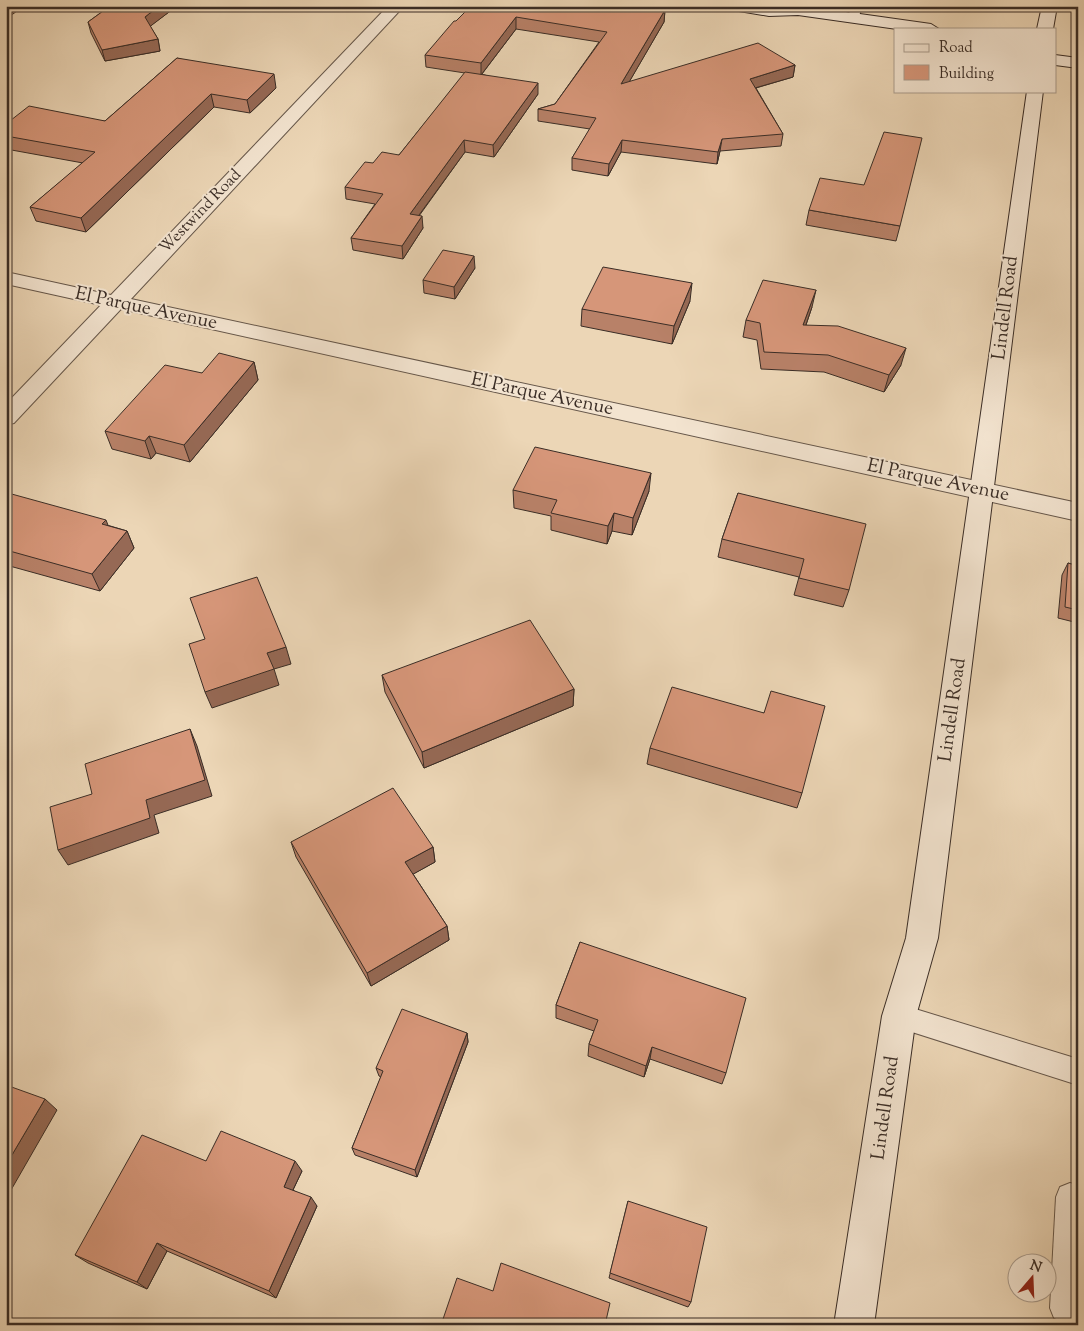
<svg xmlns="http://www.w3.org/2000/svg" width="1084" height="1331" font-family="'Sorts Mill Goudy',serif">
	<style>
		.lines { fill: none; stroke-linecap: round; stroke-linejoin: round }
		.lane-casing { stroke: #66574a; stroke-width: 2 }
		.street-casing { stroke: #66574a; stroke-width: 2 }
		.secondary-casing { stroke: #3a2d26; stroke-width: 2 }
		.lane { fill: #f3e4d0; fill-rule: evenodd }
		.street { fill: #f3e4d0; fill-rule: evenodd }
		.secondary { fill: #f3e4d0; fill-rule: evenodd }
		.wall { fill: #b88168; stroke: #3a2d26 }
		.shaded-wall { fill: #966955; stroke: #3a2d26 }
		.building { fill: #d69679; stroke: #3a2d26 }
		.labels { text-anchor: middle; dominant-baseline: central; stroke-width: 4; stroke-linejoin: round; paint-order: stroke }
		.far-street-label { font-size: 16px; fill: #3a2d26; stroke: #f3e4d0 }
		.street-label { font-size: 19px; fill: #3a2d26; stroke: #f3e4d0 }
	</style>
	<rect width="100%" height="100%" fill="#ecd6b6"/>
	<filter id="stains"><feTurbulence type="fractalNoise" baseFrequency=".004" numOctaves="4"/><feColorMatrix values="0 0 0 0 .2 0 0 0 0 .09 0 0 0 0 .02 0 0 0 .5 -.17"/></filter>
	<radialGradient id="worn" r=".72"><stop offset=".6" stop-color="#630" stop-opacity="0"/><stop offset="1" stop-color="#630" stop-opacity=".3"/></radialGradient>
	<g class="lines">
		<defs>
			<g id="lane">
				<path d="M851,6H862L858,20L854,21L848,18Z"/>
				<path d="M899,1004L1078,1059V1085L890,1025L887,1016L890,1007Z"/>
				<path d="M1070,1183L1078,1185V1325H1070L1054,1318L1050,1308L1056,1197L1060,1187Z"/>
			</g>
			<path id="street" d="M388,6H404L131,299L1078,503V521L121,309L14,423L6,425V404L101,305L6,284V272L111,295Z"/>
			<g id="secondary">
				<path d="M726,6H803L931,24L939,29H897L798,15L769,16L733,10Z"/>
				<path d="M1042,6H1057L1053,29H1037Z"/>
				<path d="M1055,55L1078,58V68L1055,65Z"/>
				<path d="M1027,91H1043L938,938L916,1016L874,1325H834L882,1016L906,938Z"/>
			</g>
		</defs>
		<!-- lane casing -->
		<use href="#lane" class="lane-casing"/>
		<!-- street casing -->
		<use href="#street" class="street-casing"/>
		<!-- secondary casing -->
		<use href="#secondary" class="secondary-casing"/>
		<!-- lane -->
		<use href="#lane" class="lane"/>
		<!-- street -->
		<use href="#street" class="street"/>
		<!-- secondary -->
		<use href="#secondary" class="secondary"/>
	</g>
	<!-- wall -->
	<g class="wall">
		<path d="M110,6H177L150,26L158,39L160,51L105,61L91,33L88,22Z"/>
		<path d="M471,6L665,10L664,22L629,82L795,65L793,77L756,88L783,134L781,146L720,151L717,164L621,152L608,176L572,170V158L590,129L538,121V109L555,104L599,42L516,29L482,74L538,94L494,157L465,152L419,216L423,228L403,259L353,250L351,238L375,204L346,199L345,187L373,163L399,155L465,73L426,67L425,55Z"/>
		<path d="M177,58L276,88L250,113L214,107L86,232L36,221L30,207L83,163L6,149V124L105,121Z"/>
		<path d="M809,210L900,226L896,241L806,225Z"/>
		<path d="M475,268L455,299L424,293L423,280Z"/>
		<path d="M690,301L672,344L581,326L582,309Z"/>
		<path d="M812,307L806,325L901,365L884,392L824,372L761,369L757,340L743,337L746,320Z"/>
		<path d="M254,362L258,380L190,462L156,453L151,459L112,449L105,431L202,373Z"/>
		<path d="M513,490L649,491L632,535L612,531L607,544L551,530V516L514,508Z"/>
		<path d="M738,493L849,590L843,607L794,595L799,577L718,557L722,539Z"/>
		<path d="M6,495L127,531L134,548L100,591L6,565Z"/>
		<path d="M1068,563L1078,566V623L1058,618L1062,575Z"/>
		<path d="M382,675L574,689L573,706L424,768L385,692Z"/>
		<path d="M764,713L802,793L797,808L647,764L650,748Z"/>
		<path d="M291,842L433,847L435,862L413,874L447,926L449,940L371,986L296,857Z"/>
		<path d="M580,942L726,1073L722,1084L650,1059L644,1077L588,1056L589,1044L594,1031L556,1018V1005Z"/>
		<path d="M467,1033L468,1042L417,1177L355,1155L352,1148L381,1077L379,1076L376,1068Z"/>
		<path d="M206,1161L302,1171L293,1190L317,1206L276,1298L167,1251L147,1289L88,1263L75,1255Z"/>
		<path d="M628,1201L691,1302L688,1307L609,1278Z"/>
	</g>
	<!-- shaded-wall -->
	<g class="shaded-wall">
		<path d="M9,6H24L6,19V8Z"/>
		<path d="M159,6H177L148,28L145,17Z"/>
		<path d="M665,10L664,22L621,96V84Z"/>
		<path d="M516,17V29L481,75V63Z"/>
		<path d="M158,39L160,51L105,61L102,50Z"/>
		<path d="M795,65L793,77L748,90L750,79Z"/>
		<path d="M274,74L276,88L250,113L247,100Z"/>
		<path d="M538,83V94L494,157L493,145Z"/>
		<path d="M211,94L214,107L86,232L81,218Z"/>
		<path d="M722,139L720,151L717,164L718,152Z"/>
		<path d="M464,140L465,152L411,226L410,214Z"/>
		<path d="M622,140L621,152L608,176L609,164Z"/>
		<path d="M422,216L423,228L403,259L402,246Z"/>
		<path d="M474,256L475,268L455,299L454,287Z"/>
		<path d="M692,283L690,301L672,344L674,326Z"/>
		<path d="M816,290L812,307L800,342L803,325Z"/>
		<path d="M906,348L901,365L884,392L889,375Z"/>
		<path d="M254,362L258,380L190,462L184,445Z"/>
		<path d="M149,436L156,453L151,459L145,441Z"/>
		<path d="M651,473L649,491L632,535L633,518Z"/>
		<path d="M614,513L612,531L607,544L608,526Z"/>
		<path d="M106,520L113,538L102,524Z"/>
		<path d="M127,531L134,548L100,591L92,574Z"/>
		<path d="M286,647L291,664L274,669L279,685L212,708L205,692L267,653Z"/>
		<path d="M574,689L573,706L424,768L422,752Z"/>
		<path d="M190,729L197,746L212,796L154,815L159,833L68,865L58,850Z"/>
		<path d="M433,847L435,862L408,877L405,862Z"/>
		<path d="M447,926L449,940L371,986L367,973Z"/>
		<path d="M467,1033L468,1042L417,1177L415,1170Z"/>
		<path d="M652,1047L650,1059L644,1077L646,1066Z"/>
		<path d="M45,1099L57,1110L7,1197L6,1165Z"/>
		<path d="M295,1161L302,1171L290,1196L284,1187Z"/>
		<path d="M311,1197L317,1206L276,1298L269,1291Z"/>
		<path d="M157,1243L167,1251L147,1289L137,1282Z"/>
	</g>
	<!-- building -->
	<g class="building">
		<path d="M110,6H159L145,17L158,39L102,50L88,22Z"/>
		<path d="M471,6H634L665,10L621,84L758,43L795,65L750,79L783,134L722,139L718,152L622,140L609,164L572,158L596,118L538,109L555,104L607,32L516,17L481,63L425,55L454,21H456Z"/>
		<path d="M177,58L274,74L247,100L211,94L81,218L30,207L95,152L6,136V124L29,106L105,121Z"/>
		<path d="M465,72L538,83L493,145L464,140L410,214L422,216L402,246L351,238L383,194L345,187L365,162L373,163L382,152L399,155Z"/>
		<path d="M884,132L922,138L900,226L809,210L820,178L864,185Z"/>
		<path d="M443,250L474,256L454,287L423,280Z"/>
		<path d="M603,267L692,283L674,326L582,309Z"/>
		<path d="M763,280L816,290L803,325L838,326L906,348L889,375L828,355L764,352L760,323L746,320Z"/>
		<path d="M219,353L254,362L184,445L149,436L145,441L105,431L165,365L202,373Z"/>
		<path d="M535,447L651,473L633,518L614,513L608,526L551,513L557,500L513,490Z"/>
		<path d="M8,493L106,520L102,524L127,531L92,574L6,550V495Z"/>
		<path d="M738,493L866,524L849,590L799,578L804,559L722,539Z"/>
		<path d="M1068,563L1078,566V610L1065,607Z"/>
		<path d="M257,577L286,647L267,653L274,669L205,692L189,644L205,639L190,598Z"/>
		<path d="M530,620L574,689L422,752L382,675Z"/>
		<path d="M672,687L764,713L771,691L825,706L802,793L650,748Z"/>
		<path d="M190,729L205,780L146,800L150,818L58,850L50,807L92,794L85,764Z"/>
		<path d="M393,788L433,847L405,862L447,926L367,973L291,842Z"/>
		<path d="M580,942L746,998L726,1073L652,1047L646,1066L589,1044L598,1020L556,1005Z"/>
		<path d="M402,1009L467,1033L415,1170L352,1148L383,1071L376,1068Z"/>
		<path d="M6,1085L45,1099L6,1165Z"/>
		<path d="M221,1131L295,1161L284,1187L311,1197L269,1291L157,1243L137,1282L75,1255L142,1135L206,1161Z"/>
		<path d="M628,1201L707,1227L691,1302L610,1273Z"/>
		<path d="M501,1263L610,1303L605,1325H441L457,1278L493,1291Z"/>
	</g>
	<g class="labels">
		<!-- far-street labels -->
		<g class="far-street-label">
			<text transform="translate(201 212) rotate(-46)">Westwind Road</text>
		</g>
		<!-- street labels -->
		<g class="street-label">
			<text transform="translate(1006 308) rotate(-83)">Lindell Road</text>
			<text transform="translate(146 309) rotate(12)">El Parque Avenue</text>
			<text transform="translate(542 395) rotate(12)">El Parque Avenue</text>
			<text transform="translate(938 481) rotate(12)">El Parque Avenue</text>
			<text transform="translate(953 710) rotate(-82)">Lindell Road</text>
			<text transform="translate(886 1108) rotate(-82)">Lindell Road</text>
		</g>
	</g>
	<!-- margin -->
	<rect width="1084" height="1331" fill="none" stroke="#ecd6b6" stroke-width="25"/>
	<rect x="8" y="8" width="1069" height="1316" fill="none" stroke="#3a2d26" stroke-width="2.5"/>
	<rect x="12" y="12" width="1059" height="1306" fill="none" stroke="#3a2d26"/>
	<!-- legend -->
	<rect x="894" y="28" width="162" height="65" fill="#f3e4d0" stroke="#a99b8c"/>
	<rect x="904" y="44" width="25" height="8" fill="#f3e4d0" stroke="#a99b8c"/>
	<text x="939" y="52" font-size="15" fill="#3a2d26">Road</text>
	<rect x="904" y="65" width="25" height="15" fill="#d69679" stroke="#a99b8c"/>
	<text x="939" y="78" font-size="15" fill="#3a2d26">Building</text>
	<!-- north arrow -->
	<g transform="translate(1032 1278) rotate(19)"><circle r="24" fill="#f3e4d0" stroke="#a99b8c"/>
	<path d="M0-4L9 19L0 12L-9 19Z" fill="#8f2418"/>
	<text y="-8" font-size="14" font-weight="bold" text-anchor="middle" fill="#3a2d26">N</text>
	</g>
	<rect width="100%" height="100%" filter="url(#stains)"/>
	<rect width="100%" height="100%" fill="url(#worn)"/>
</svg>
